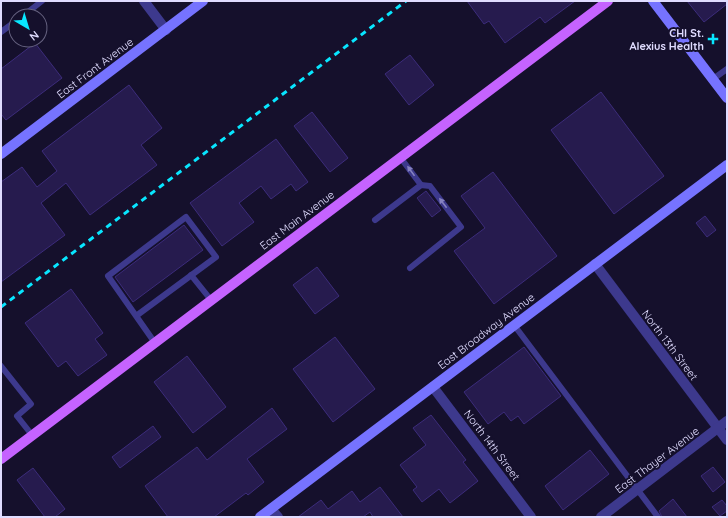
<svg xmlns="http://www.w3.org/2000/svg" width="728" height="518" font-family="Quicksand,sans-serif">
	<style>
		.building { fill: #261b4e; stroke: #3c2c7b }
		.lines { fill: none; stroke-linecap: round; stroke-linejoin: round }
		.lane { stroke: #3d398d; stroke-width: 6 }
		.street { stroke: #3d398d; stroke-width: 10 }
		.secondary { stroke: #7673ff; stroke-width: 10 }
		.primary { stroke: #c563ff; stroke-width: 10 }
		.rail { stroke: #08e6ff; stroke-width: 3; stroke-dasharray: 6 5; stroke-linecap: butt }
		.oneway { fill: #8682c0 }
		.poi-dot { fill: #08e6ff; stroke: #15102c; stroke-width: 1.5 }
		.labels { text-anchor: middle; dominant-baseline: central; stroke-width: 4; stroke-linejoin: round; paint-order: stroke }
		.poi-label { font-size: 11px; font-weight: bold; fill: #e0dcff; stroke: #15102c; text-anchor: end }
		.street-label { font-size: 11px; fill: #e0dcff; stroke: #15102c }
	</style>
	<rect width="100%" height="100%" fill="#15102c"/>
	<!-- building -->
	<g class="building">
		<path d="M467,1H575L545,23L540,17L505,43L489,21L484,24Z"/>
		<path d="M687,1H727V4L704,22Z"/>
		<path d="M35,43L62,78L6,120L1,114V69Z"/>
		<path d="M410,55L434,85L409,105L385,74Z"/>
		<path d="M129,85L162,128L141,145L157,165L90,215L66,183L41,203L65,235L1,282V182L22,167L37,187L57,171L42,151Z"/>
		<path d="M601,92L664,176L614,214L551,130Z"/>
		<path d="M312,112L348,158L330,172L294,126Z"/>
		<path d="M276,139L308,182L296,191L291,184L271,199L261,186L239,203L254,222L222,246L190,203Z"/>
		<path d="M493,172L557,256L494,304L454,251L485,228L461,196Z"/>
		<path d="M426,191L441,210L432,217L417,198Z"/>
		<path d="M705,216L716,230L707,237L696,223Z"/>
		<path d="M184,225L203,250L133,302L115,277Z"/>
		<path d="M317,267L339,296L315,314L293,285Z"/>
		<path d="M71,289L103,333L95,339L107,355L78,376L66,361L58,367L25,323Z"/>
		<path d="M335,337L375,389L333,422L293,369Z"/>
		<path d="M524,347L561,396L524,424L518,416L511,421L504,412L488,424L464,392Z"/>
		<path d="M187,356L226,407L193,433L154,382Z"/>
		<path d="M272,408L287,429L247,459L264,482L248,495L246,493L214,517H168L145,486L197,447L207,460Z"/>
		<path d="M431,415L466,460L463,462L478,481L450,503L439,489L422,502L413,490L417,487L400,465L426,445L413,428Z"/>
		<path d="M153,426L161,437L120,468L112,457Z"/>
		<path d="M590,450L609,474L563,510L545,486Z"/>
		<path d="M713,467L725,482L713,492L701,476Z"/>
		<path d="M33,468L65,509L55,517H45L17,480Z"/>
		<path d="M380,487L403,517H373L370,512L363,517H298L321,500L328,509L352,491L360,502Z"/>
		<path d="M673,499L687,517H662L659,511Z"/>
		<path d="M722,500L727,506V511L720,516L712,507Z"/>
	</g>
	<g class="lines">
		<!-- lane -->
		<g class="lane">
			<path d="M23,16L42,1"/>
			<path d="M1,32L16,21"/>
			<path d="M713,79L727,69"/>
			<path d="M400,157L421,185"/>
			<path d="M375,220L421,185L430,186L461,227L410,268"/>
			<path d="M191,275L211,300"/>
			<path d="M136,316L216,257L186,217L108,276L155,343"/>
			<path d="M514,325L658,517"/>
			<path d="M1,366L31,404L17,416L32,435"/>
		</g>
		<!-- street -->
		<g class="street">
			<path d="M144,1L166,30"/>
			<path d="M595,264L727,440"/>
			<path d="M433,387L531,517"/>
			<path d="M271,509L278,517"/>
			<path d="M601,517L727,421"/>
		</g>
		<!-- secondary -->
		<g class="secondary">
			<path d="M653,1L727,98"/>
			<path d="M1,154L203,1"/>
			<path d="M260,517L727,165"/>
		</g>
		<!-- primary -->
		<path class="primary" d="M1,459L608,1"/>
		<!-- rail -->
		<path class="rail" d="M1,307L406,1"/>
	</g>
	<!-- one-way arrows -->
	<defs><path id="oneway-solid" d="M-6-.8H1V-3.2L6.5 0L1 3.2V.8H-6Z"/></defs>
	<g class="oneway">
		<use href="#oneway-solid" transform="translate(411 171) rotate(-126)"/>
		<use href="#oneway-solid" transform="translate(443 203) rotate(-127)"/>
	</g>
	<!-- markers -->
	<path class="poi-dot" d="M711 33h4v4h4v4h-4v4h-4v-4h-4v-4h4z"/>
	<g class="labels">
		<!-- poi labels -->
		<g class="poi-label">
			<text x="704" y="33">CHI St.<tspan x="704" dy="13">Alexius Health</tspan></text>
		</g>
		<!-- street labels -->
		<g class="street-label">
			<text transform="translate(95 68) rotate(-37)">East Front Avenue</text>
			<text transform="translate(297 220) rotate(-37)">East Main Avenue</text>
			<text transform="translate(486 331) rotate(-37)">East Broadway Avenue</text>
			<text transform="translate(670 345) rotate(53)">North 13th Street</text>
			<text transform="translate(492 445) rotate(53)">North 14th Street</text>
			<text transform="translate(657 460) rotate(-37)">East Thayer Avenue</text>
		</g>
	</g>
	<!-- border -->
	<rect width="728" height="518" fill="none" stroke="#e0dcff" stroke-width="4"/>
	<!-- north arrow -->
	<g transform="translate(28 28) rotate(142)"><circle r="19" fill="#15102c" stroke="#666280"/>
	<path d="M0-3L7 15L0 10L-7 15Z" fill="#08e6ff"/>
	<text y="-6" font-size="11" font-weight="bold" text-anchor="middle" fill="#e0dcff">N</text>
	</g>
</svg>
